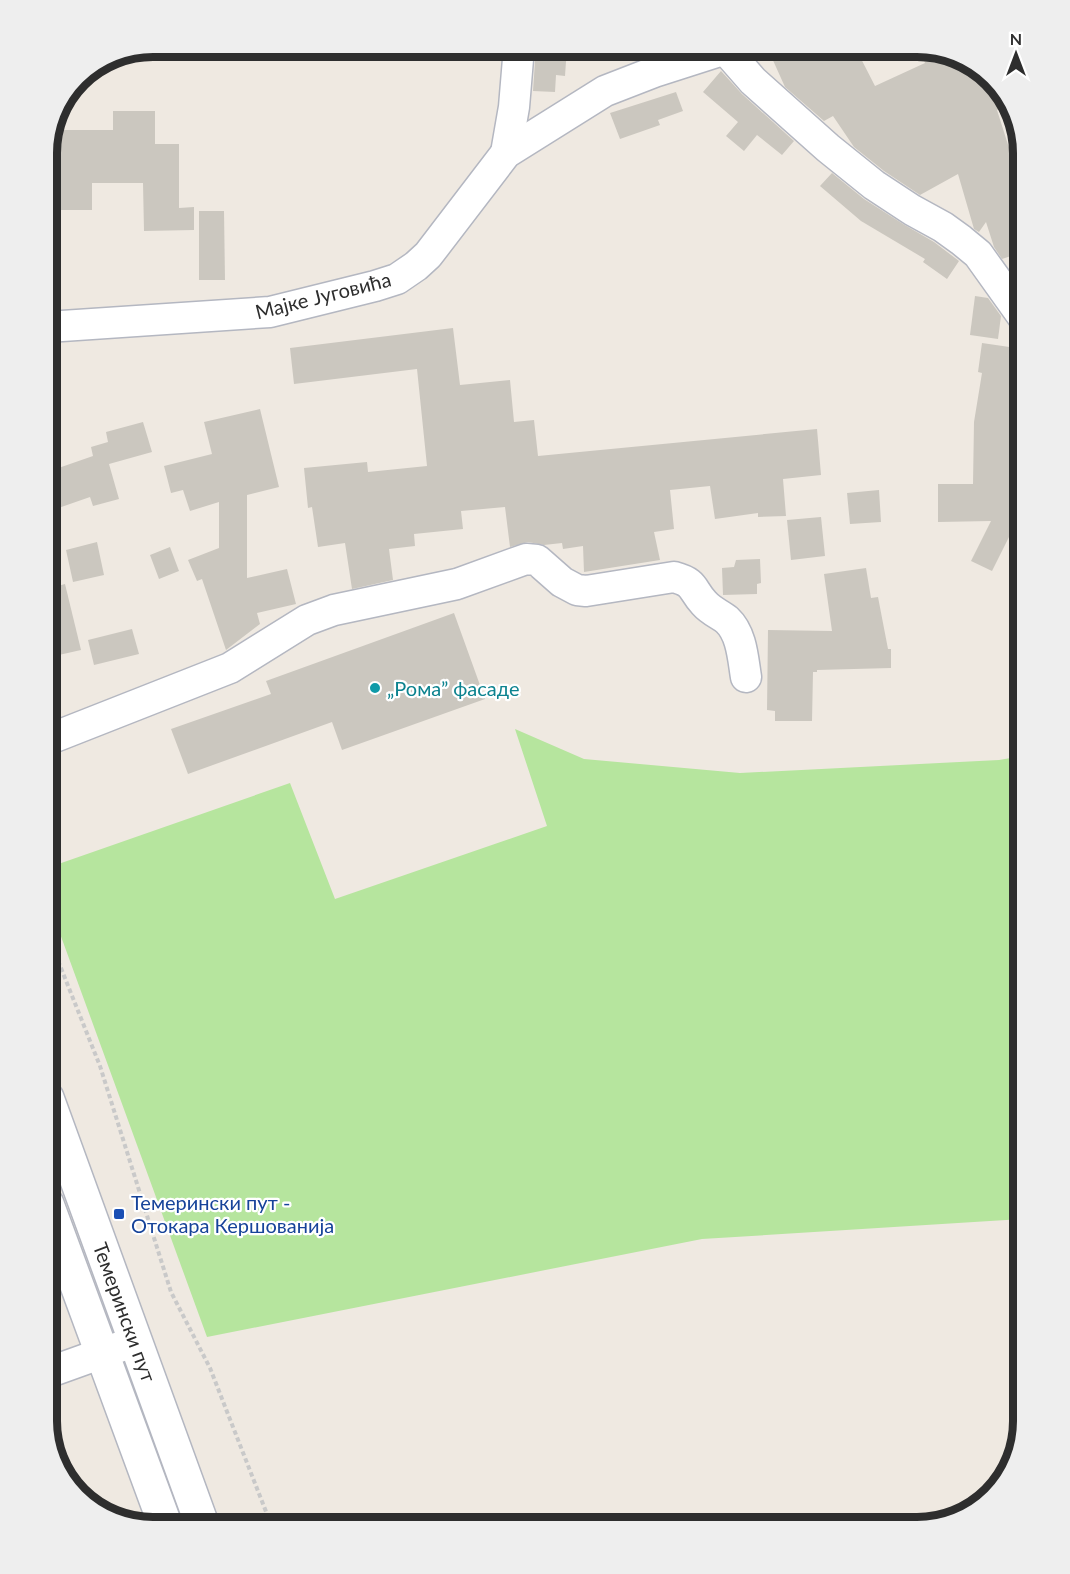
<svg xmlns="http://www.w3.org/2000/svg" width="1070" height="1574" font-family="Lato,sans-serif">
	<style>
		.green { fill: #b6e59e }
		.building { fill: #cbc7bf }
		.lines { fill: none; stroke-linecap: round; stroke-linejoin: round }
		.minor-casing { stroke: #b4b7c1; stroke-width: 33 }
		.secondary-casing { stroke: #b4b7c1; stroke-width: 36 }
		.path { stroke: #c9c9c9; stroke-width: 4; stroke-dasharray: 4.5 3; stroke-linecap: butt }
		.minor { stroke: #fff; stroke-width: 30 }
		.secondary { stroke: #fff; stroke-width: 33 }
		.culture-dot { fill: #0f9aa8; stroke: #fff; stroke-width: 2 }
		.transit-dot { fill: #1a4fb4; stroke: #fff; stroke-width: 2 }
		.labels { text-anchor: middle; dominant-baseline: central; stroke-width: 4.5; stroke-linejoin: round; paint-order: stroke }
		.street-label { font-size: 20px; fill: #2e2e2e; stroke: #fff }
		.culture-label { font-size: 20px; fill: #0d838f; stroke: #fff; text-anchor: start }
		.transit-label { font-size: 20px; fill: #164399; stroke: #fff; text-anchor: start }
		.rim { fill: none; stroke: #2e2e2e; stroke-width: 8 }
	</style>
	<rect width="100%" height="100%" fill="#efe9e1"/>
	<!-- green -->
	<path class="green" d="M515,729L584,759L740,773L999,760L1023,756V1219L702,1239L207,1337L47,898V868L290,783L335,899L547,826Z"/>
	<!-- building -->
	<g class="building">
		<path d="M536,47H567L565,76L556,75L555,92L533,91Z"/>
		<path d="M767,47H855L875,86L925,63L919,47H924L976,64L1009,100L1011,106L997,110L1023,192V252L1002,259L994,247L986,222L979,232L974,229L958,174L920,195L884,171L854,147L833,116L824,121L785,87Z"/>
		<path d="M721,71L742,94L794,141L782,155L757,135L744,151L726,136L738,122L703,92Z"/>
		<path d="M676,92L683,111L658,120L660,125L620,139L610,113Z"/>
		<path d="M113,111H155V144H179V208L194,207V230L144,231L143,183H92V210H57L58,186H47V146L54,130H113Z"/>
		<path d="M832,173L864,199L903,224L934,242L959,261L947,279L923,262L925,259L861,221L820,186Z"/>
		<path d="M199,211H224L225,280H199Z"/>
		<path d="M975,296L988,298L1001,316L998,339L970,335Z"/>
		<path d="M453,328L460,385L510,380L514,422L534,420L538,456L817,429L821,475L783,479L786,516L758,517V513L715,519L710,486L670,490L674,529L654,532L660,560L584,572L583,546L563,549L562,543L544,545L528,542L510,547L505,507L461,511L463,529L414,534L415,546L389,549L393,580L352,589L345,543L318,547L312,507L308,508L304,468L367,462L368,472L427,466L417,369L294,384L290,348Z"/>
		<path d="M982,343L1023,349L1014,416L1023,417V520L1018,519L992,571L971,561L991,521L938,522V484H973L974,422L982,373L978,372Z"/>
		<path d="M260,409L279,487L247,495V578L287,569L296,604L257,613L260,624L226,650L202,579L197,581L188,560L219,548V502L190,511L183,490L171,493L164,466L212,454L204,422Z"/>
		<path d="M143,422L152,452L109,464L119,499L93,506L90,497L47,512V472L93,456L91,447L108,442L106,432Z"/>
		<path d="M879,490L881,522L850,524L847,493Z"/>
		<path d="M821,517L825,556L791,560L787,520Z"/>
		<path d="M97,542L104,575L73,582L66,550Z"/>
		<path d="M170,547L179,571L159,579L150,555Z"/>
		<path d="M760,559L761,583L757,584V594L723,595L722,568L734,567L736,560Z"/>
		<path d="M866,568L871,598L878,597L888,649H891V668L817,670V672H813L812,721H775V711L767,710L768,630L832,631L824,574Z"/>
		<path d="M65,584L81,650L50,657L47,642V589Z"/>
		<path d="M454,613L485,699L342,750L332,722L188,774L171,729L271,694L266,681Z"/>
		<path d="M132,629L139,654L94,665L88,640Z"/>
	</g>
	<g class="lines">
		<defs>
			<g id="minor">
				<path d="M725,49L753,81L828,148L874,185L912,210L943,227L961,240L978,254L1023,317"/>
				<path d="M506,153L514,107L519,47"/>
				<path d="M47,327L270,312L375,286L397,279L416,266L428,255L506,153L605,91L654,72L732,47"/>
				<path d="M47,740L230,668L307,620L334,610L457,584L526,559L537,560L562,582L577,590L586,591L674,577C696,583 691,589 704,603C712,612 720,614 727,620C742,634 743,659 746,677"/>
				<path d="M47,1373L136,1341"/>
			</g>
			<g id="secondary">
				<path d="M47,1098L203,1527"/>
				<path d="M47,1204L166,1527"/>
			</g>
		</defs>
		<!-- minor casing -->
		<use href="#minor" class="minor-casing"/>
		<!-- secondary casing -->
		<use href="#secondary" class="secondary-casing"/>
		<!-- path -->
		<path class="path" d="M47,933L100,1066L171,1292L210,1368L272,1527"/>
		<!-- minor -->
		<use href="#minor" class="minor"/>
		<!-- secondary -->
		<use href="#secondary" class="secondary"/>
	</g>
	<!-- markers -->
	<circle class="culture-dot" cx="375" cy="688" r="6"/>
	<rect class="transit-dot" x="113" y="1208" width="12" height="12" rx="3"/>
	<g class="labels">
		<!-- street labels -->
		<g class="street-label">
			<text transform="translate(323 295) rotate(-14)">Мајке Југовића</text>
			<text transform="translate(125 1312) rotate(70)">Темерински пут</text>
		</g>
		<!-- culture labels -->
		<g class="culture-label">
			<text x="387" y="688">„Рома” фасаде</text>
		</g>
		<!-- transit labels -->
		<g class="transit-label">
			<text x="131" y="1202">Темерински пут -<tspan x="131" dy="23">Отокара Кершованија</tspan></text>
		</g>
	</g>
	<!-- crop -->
	<path d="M0 0H1070V1574H0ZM153 57H917A96 96 0 0 1 1013 153V1421A96 96 0 0 1 917 1517H153A96 96 0 0 1 57 1421V153A96 96 0 0 1 153 57Z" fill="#eee" fill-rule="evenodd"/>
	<path class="rim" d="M153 57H917A96 96 0 0 1 1013 153V1421A96 96 0 0 1 917 1517H153A96 96 0 0 1 57 1421V153A96 96 0 0 1 153 57Z"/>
	<!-- north arrow -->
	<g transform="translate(1016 54)" stroke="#ffffff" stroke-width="4.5" paint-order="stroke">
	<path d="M0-4.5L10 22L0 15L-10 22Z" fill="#2e2e2e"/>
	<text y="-9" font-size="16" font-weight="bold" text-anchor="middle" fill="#2e2e2e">N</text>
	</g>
</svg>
